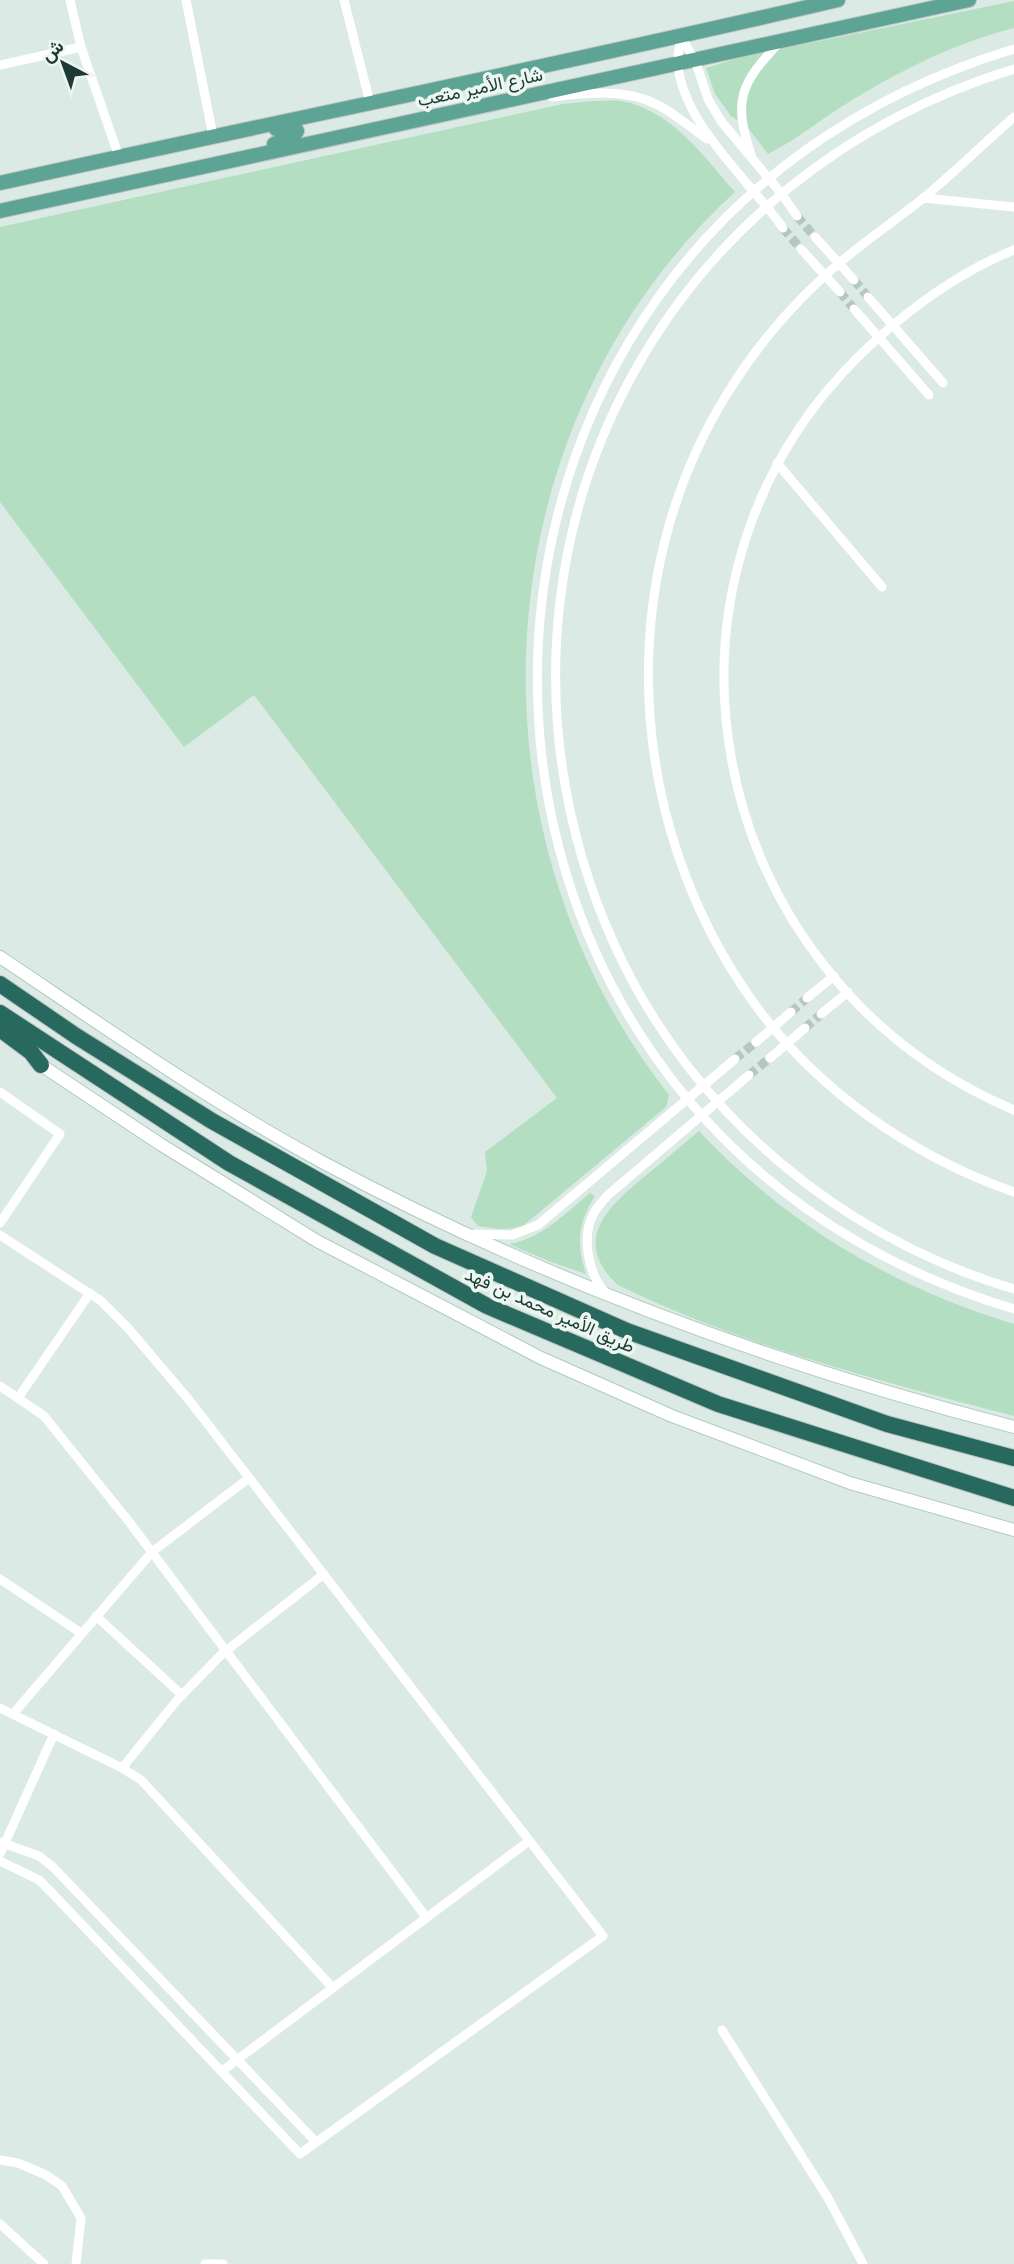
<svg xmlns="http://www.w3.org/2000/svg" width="1014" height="2264" font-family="Inter,Vazirmatn,sans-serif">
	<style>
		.green { fill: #b3dec1 }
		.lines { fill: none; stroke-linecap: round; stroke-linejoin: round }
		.minor-tunnel { stroke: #b6c7c2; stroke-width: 9; stroke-dasharray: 9 4.5; stroke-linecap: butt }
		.secondary-casing { stroke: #afcbc2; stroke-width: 14 }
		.primary-casing { stroke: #bbc4c2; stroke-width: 16 }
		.motorway-casing { stroke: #bbc4c2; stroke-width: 18 }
		.minor { stroke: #fff; stroke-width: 9 }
		.secondary { stroke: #fff; stroke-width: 12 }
		.primary { stroke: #5da495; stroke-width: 14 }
		.motorway { stroke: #27685f; stroke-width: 16 }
		.labels { text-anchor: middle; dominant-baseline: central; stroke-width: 7; stroke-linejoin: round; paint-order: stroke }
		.street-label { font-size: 18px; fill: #1d3a34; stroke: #edf7f2 }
	</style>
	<rect width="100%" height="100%" fill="#dceae5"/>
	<!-- green -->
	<g class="green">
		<path d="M1014,1V28C950,44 887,77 832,113C811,127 792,142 768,154L748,128L731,116L715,94L706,68L742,57Z"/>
		<path d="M593,101C602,101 612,100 621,101C672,110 703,156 735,192C480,425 458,828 669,1095L666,1107L524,1225C508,1231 494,1229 478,1226L471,1217L487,1171L485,1152L557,1098L254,695L184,747L0,502V227L563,104Z"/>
		<path d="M699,1131C786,1224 892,1287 1014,1324V1416C883,1382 740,1345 618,1285C568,1239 612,1203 649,1173C666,1159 682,1145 699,1131Z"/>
		<path d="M590,1193L595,1196C578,1222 576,1244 586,1274L551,1262L509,1244C543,1238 564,1214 590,1193Z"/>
	</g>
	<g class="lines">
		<!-- minor-tunnel -->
		<g class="minor-tunnel">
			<path d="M797,216L815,237"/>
			<path d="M783,228L801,249"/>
			<path d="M854,280L868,297"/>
			<path d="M840,292L854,309"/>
			<path d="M791,1012L807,998"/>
			<path d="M805,1028L821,1014"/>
			<path d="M735,1059L756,1042"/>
			<path d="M749,1075L770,1058"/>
		</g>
		<defs>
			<g id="secondary">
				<path d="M0,957C106,1028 211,1102 324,1163C542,1280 775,1365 1014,1427"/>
				<path d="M35,1061L160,1144L317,1241L541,1358L672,1416L850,1483L1014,1530"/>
			</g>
			<g id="primary">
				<path d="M274,144L294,136L297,131L295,128L276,129"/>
				<path d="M0,183C279,121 560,65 838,0"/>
				<path d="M0,211L969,0"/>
			</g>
			<g id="motorway">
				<path d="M0,984L76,1036L212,1121L435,1246L627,1331L887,1424L1014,1458"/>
				<path d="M0,1013L229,1163L487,1306L718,1404L1014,1498"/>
				<path d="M0,1029L31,1052L41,1065"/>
			</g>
		</defs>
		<!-- secondary casing -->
		<use href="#secondary" class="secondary-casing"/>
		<!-- primary casing -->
		<use href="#primary" class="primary-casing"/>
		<!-- motorway casing -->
		<use href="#motorway" class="motorway-casing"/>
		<!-- minor -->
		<g class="minor">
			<path d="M70,0L81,47L119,157"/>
			<path d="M186,0L213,136"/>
			<path d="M344,0L370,103"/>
			<path d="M681,37C680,45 677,55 678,64C682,123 750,181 783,228"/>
			<path d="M681,37L695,60L708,99L721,121L781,193L797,216"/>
			<path d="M1014,49C378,240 379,1119 1014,1309"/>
			<path d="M0,65L81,47"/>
			<path d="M1014,69C673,173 481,517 583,861C611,954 658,1038 724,1109C803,1194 903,1256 1014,1289"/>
			<path d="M552,97C586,93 627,88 658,105C675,114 691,128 707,139"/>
			<path d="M1014,117C983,144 953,174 921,200C898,218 873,236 850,254C801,294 760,340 727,394C612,579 626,822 751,999C815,1089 911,1156 1014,1192"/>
			<path d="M751,155C733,100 740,84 779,43"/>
			<path d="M923,198L1014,207"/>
			<path d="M815,237L854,280"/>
			<path d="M801,249L840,292"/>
			<path d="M1014,250C962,271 917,303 876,340C620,570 702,978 1014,1110"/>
			<path d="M868,297L943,383"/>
			<path d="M854,309L929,395"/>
			<path d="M777,463L882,587"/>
			<path d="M807,998L834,976"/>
			<path d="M821,1014L848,992"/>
			<path d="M756,1042L791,1012"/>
			<path d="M770,1058L805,1028"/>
			<path d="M0,1092L60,1134L0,1223"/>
			<path d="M474,1234L512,1235L538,1225L735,1059"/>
			<path d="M0,1235L101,1301L128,1328L189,1400L603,1936L300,2154L53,1894L39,1880L0,1861"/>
			<path d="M605,1292C588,1274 581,1235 594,1213C597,1207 603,1201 608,1195L749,1075"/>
			<path d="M0,1386L44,1416L130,1523L426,1917"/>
			<path d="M18,1398L90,1293"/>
			<path d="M0,1579L81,1633"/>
			<path d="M96,1616L182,1695"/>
			<path d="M0,1708L122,1768L141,1780L332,1987"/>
			<path d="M13,1714L152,1552L249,1478"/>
			<path d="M122,1768L178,1699L222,1654L324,1574"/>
			<path d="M0,1842L39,1856L53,1867L316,2142"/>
			<path d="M0,1854L54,1734"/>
			<path d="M722,2030L828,2198L863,2264"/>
			<path d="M222,2071L529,1841"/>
			<path d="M0,2160L18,2163L46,2175L62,2186L81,2218L76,2264"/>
			<path d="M0,2224L44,2264"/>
			<path d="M205,2264H223"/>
		</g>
		<!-- secondary -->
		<use href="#secondary" class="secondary"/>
		<!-- primary -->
		<use href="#primary" class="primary"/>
		<!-- motorway -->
		<use href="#motorway" class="motorway"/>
	</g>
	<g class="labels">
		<!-- street labels -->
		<g class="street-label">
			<text transform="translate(480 87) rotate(-12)">شارع الأمير متعب</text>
			<text transform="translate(550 1310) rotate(24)">طريق الأمير محمد بن فهد</text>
		</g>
	</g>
	<!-- north arrow -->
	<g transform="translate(63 63) rotate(319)" stroke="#edf7f2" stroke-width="5" paint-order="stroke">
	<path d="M0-5L12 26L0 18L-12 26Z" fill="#1d3a34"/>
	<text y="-10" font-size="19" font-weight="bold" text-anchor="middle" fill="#1d3a34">ش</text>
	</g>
</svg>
